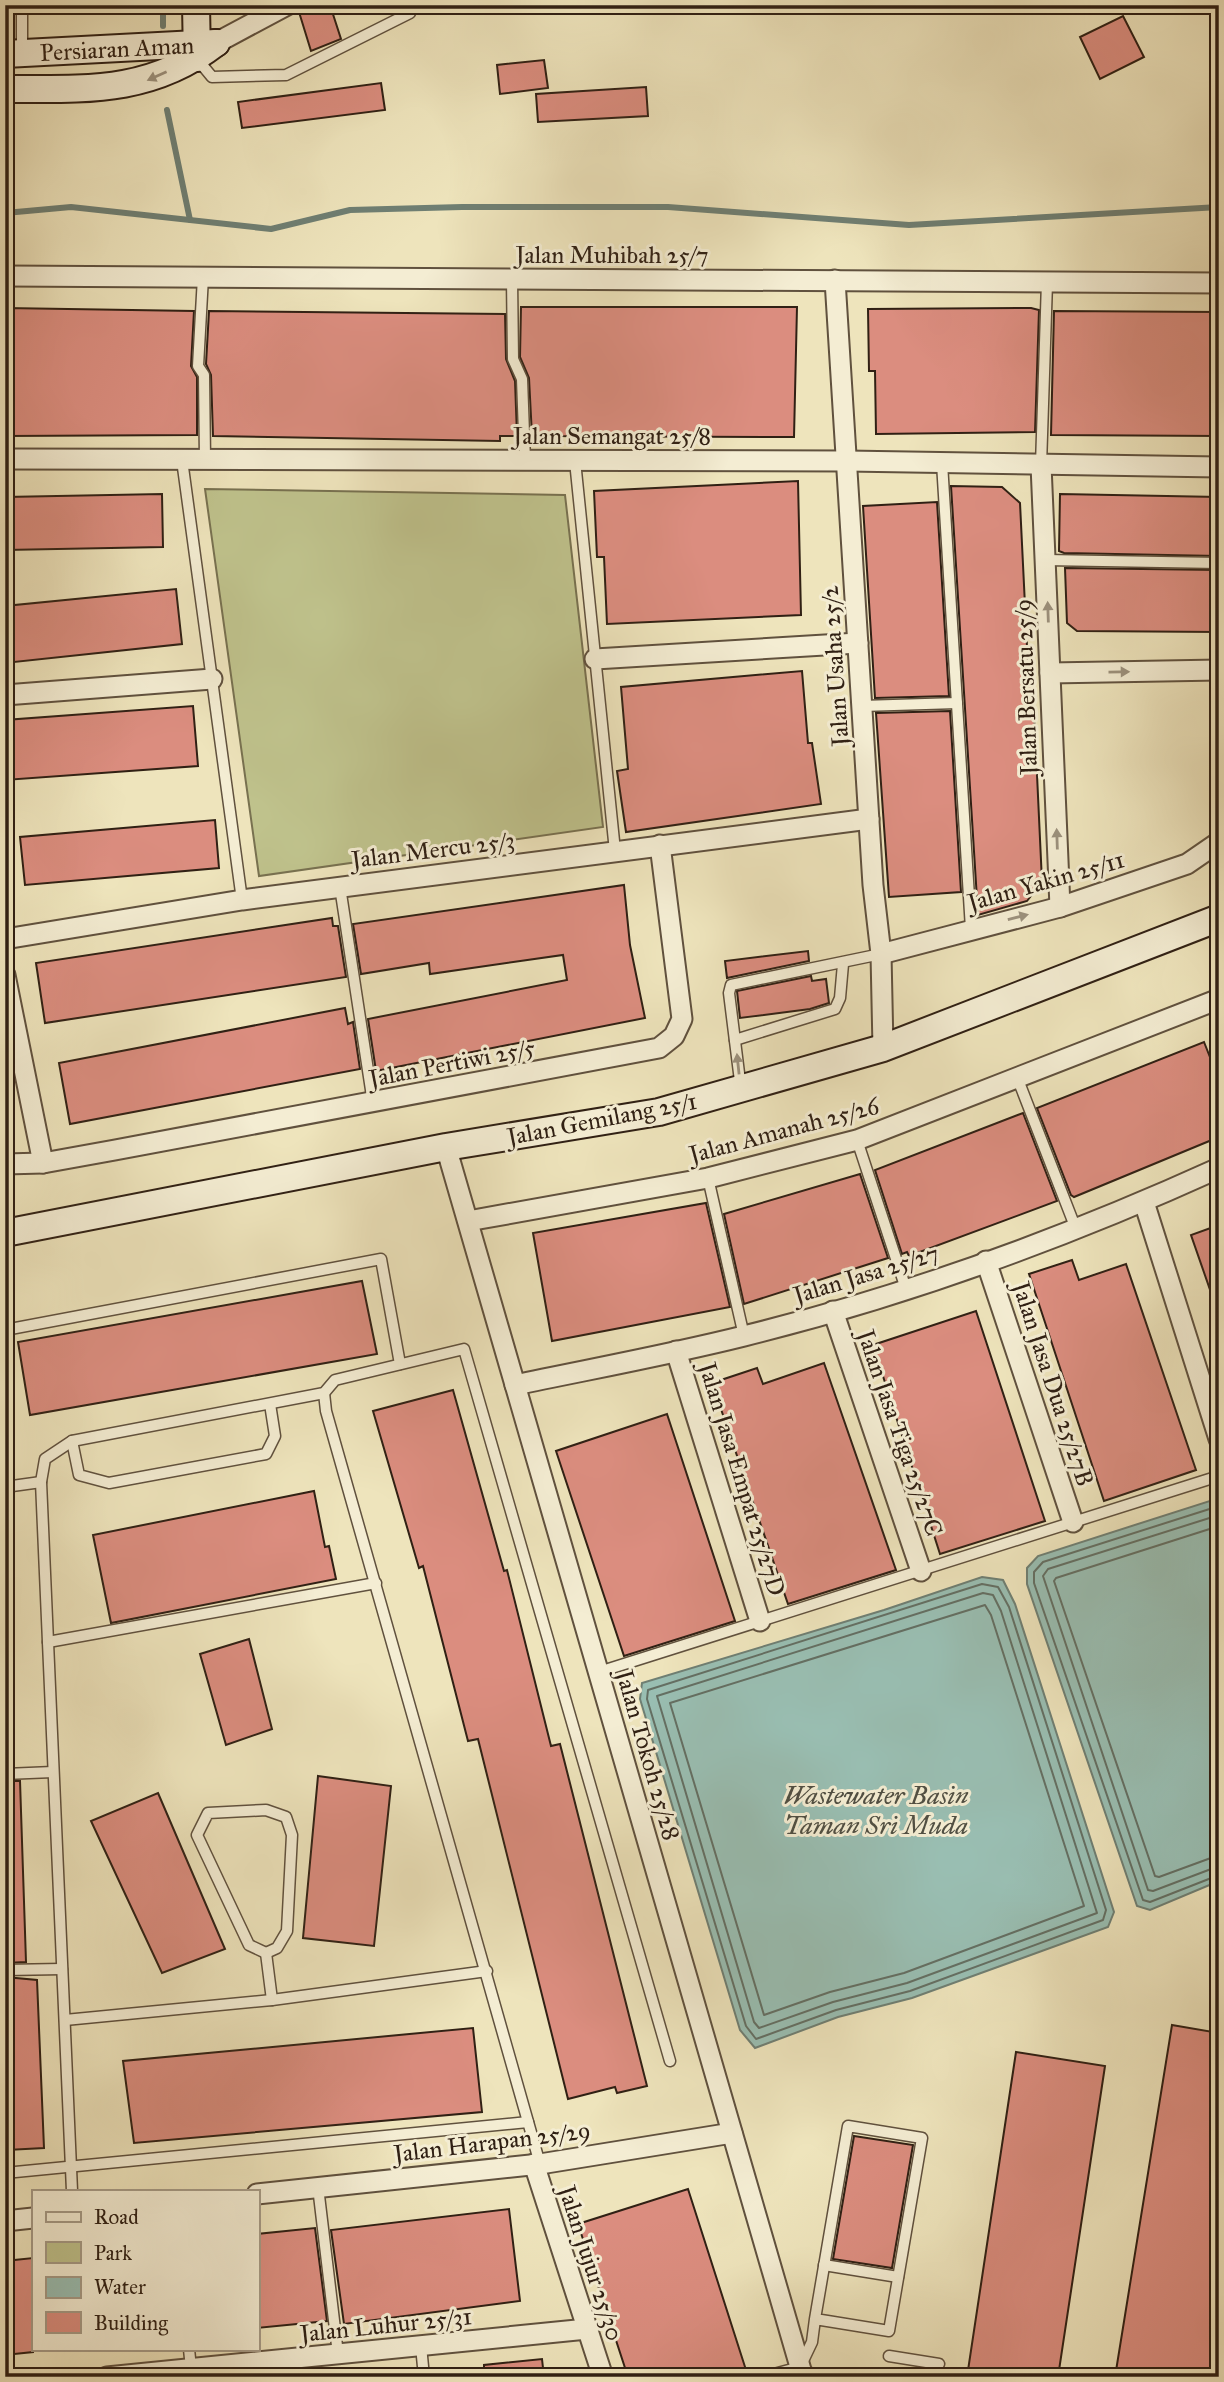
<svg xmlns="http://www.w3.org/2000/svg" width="1224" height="2382" font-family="'IM FELL Great Primer',serif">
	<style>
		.green { fill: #bfc28c; stroke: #787150; stroke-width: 2 }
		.water { fill: #99beb2; stroke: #6f7f73; stroke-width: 2 }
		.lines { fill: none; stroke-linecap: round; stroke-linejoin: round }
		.shore { stroke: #646f63; stroke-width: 2 }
		.stream { stroke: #6f7f73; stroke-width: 6 }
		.building { fill: #db8d7f; stroke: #302014; stroke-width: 2 }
		.lane-casing { stroke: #60513e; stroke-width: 13 }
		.street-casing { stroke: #60513e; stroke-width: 23 }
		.secondary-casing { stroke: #302014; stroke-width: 30 }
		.lane { stroke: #f4edd3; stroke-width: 10 }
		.street { stroke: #f4edd3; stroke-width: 19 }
		.secondary { stroke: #f4edd3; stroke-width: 26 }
		.oneway { fill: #9c917d }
		.labels { text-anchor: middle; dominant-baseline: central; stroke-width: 6; stroke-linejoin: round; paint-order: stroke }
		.street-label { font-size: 24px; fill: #302014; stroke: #f4edd3 }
		.water-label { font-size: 26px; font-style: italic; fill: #504f43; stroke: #f4edd3 }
	</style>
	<rect width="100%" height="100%" fill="#eee4bc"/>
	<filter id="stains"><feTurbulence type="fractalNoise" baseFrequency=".00286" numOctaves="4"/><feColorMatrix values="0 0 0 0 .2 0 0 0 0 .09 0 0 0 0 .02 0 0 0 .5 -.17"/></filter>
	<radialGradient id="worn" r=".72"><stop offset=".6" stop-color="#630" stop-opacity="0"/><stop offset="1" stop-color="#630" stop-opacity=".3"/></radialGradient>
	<!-- green -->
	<path class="green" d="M205,489L565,495L603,827L259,876Z"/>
	<!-- water -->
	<g class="water">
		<path d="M1219,1498V1881L1150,1910L1137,1906L1027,1584V1568L1038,1556Z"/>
		<path d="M982,1577L1003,1580L1015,1604L1114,1912L1108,1927L912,1998L838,2017L755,2048L740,2030L640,1699L642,1683L884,1610Z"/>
	</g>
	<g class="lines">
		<!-- shore -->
		<g class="shore">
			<path d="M1219,1506L1043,1562L1034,1572V1583L1143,1900L1150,1902L1219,1875"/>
			<path d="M1219,1515L1048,1569L1043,1576L1148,1890L1153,1891L1219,1866"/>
			<path d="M1219,1526L1056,1578L1054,1581L1155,1876L1159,1877L1219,1855"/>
			<path d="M982,1584L998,1587L1009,1607L1106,1910L1103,1920L910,1991L836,2010L756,2039L746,2026L647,1699L648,1690Z"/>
			<path d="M983,1593L993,1595L1001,1611L1097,1913L907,1983L833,2002L759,2028L754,2022L657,1696Z"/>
			<path d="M985,1605L991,1615L1084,1906L904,1973L830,1992L764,2015L670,1703Z"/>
		</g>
		<!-- stream -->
		<g class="stream">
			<path d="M163,26V5"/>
			<path d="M167,110L190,220"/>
			<path d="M5,213L71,207L271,229L350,210L462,207H668L909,225L1219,207"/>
		</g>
	</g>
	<!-- building -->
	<g class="building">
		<path d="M322,5H330L341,39L311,51L299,12Z"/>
		<path d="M1123,16L1144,57L1100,79L1080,37Z"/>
		<path d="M544,60L548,88L500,94L497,65Z"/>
		<path d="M381,83L385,110L242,128L238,102Z"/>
		<path d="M646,87L648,116L538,122L536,94Z"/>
		<path d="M521,307H797L794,437L532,436L529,378L520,357Z"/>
		<path d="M5,308L194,311L191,366L197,377V435L5,436Z"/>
		<path d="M1031,308L1039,310L1035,432L876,434L875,371H869L868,309Z"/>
		<path d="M209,311L505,314L506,359L515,381L517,436H500V441L213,436L211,375L206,364Z"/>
		<path d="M1054,311L1219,312V436L1051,435Z"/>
		<path d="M798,481L801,615L607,624L604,557H597L594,491Z"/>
		<path d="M951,486L1002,487L1020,503L1028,667H1032L1042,882L1027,901L978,915Z"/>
		<path d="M162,494L163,547L5,550V497Z"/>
		<path d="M1060,494L1219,497V556L1064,553L1059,551Z"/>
		<path d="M937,502L949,696L875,698L863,506Z"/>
		<path d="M1065,568L1219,570V632L1077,631L1067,623Z"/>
		<path d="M176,589L182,644L5,663V606Z"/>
		<path d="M802,671L808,743H812L821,804L626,832L617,771L628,769L621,687Z"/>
		<path d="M193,706L198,766L5,780V720Z"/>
		<path d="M950,711L961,892L889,897L876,713Z"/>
		<path d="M215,820L219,868L25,885L20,837Z"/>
		<path d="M624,885L630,945L645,1018L376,1071L368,1019L567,980L563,955L430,974L429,963L361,974L353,924Z"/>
		<path d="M332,918L333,926H338L346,977L45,1023L36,963Z"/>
		<path d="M808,951L809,961L727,978L725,961Z"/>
		<path d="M811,976L812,981L826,979L829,1003L810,1009L740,1018L737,991Z"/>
		<path d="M345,1008L348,1024L353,1022L360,1069L70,1124L59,1063Z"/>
		<path d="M1204,1042L1219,1080V1137L1074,1197L1071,1195L1037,1108Z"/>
		<path d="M1023,1113L1057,1201L909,1256L907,1252L902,1254L875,1170Z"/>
		<path d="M860,1174L888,1258L744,1304L724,1214Z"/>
		<path d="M706,1203L730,1307L552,1341L533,1233Z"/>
		<path d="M1219,1225V1307H1216L1191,1235Z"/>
		<path d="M1072,1260L1079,1280L1126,1264L1196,1470L1104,1501L1029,1274Z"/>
		<path d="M362,1281L377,1354L30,1415L18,1342Z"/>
		<path d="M976,1311L1045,1521L940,1554L873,1345Z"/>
		<path d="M824,1363L896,1570L788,1604L712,1383L757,1368L763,1384Z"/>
		<path d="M453,1390L504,1571L507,1570L551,1746L560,1744L647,2086L617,2093L615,2087L568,2099L478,1739L468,1741L423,1566L419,1568L373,1411Z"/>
		<path d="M667,1414L735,1621L624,1656L556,1451Z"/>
		<path d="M314,1491L325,1547L329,1546L336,1579L111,1623L93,1535Z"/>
		<path d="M249,1639L272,1729L226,1745L200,1654Z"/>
		<path d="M318,1776L391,1786L374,1946L303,1938Z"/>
		<path d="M5,1781H20L26,1962L5,1963Z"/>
		<path d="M158,1793L225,1949L162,1973L91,1821Z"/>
		<path d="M5,1977L37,1980L44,2148L7,2150Z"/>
		<path d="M1172,2025L1219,2033V2377H1115Z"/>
		<path d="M473,2028L482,2112L134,2143L123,2061Z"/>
		<path d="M1016,2052L1105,2066L1058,2377H967Z"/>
		<path d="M854,2136L913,2145L892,2268L833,2259Z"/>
		<path d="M688,2189L746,2370L723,2377H628L578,2224Z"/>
		<path d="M509,2209L520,2301L344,2324L331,2230Z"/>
		<path d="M315,2228L327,2321L257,2328V2234Z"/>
		<path d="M33,2258V2352L5,2355V2261Z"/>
		<path d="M542,2359L544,2377H484V2365Z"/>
	</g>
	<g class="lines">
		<defs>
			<g id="lane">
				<path d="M22,5V50"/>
				<path d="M198,60L212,77L286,75L410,13"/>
				<path d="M203,277L198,366L204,375L205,460"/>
				<path d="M512,279L513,359L522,379L525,461"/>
				<path d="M182,460L242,900"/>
				<path d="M575,461L615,851"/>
				<path d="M942,463L971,929"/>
				<path d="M1041,465L1047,282"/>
				<path d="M1045,560L1219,563"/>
				<path d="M862,706L957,703"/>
				<path d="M340,887L373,1103"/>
				<path d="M735,1040L835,1009L840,998L843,964"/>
				<path d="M1017,1077L1076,1229"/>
				<path d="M741,1089L729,993L731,985L881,954"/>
				<path d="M857,1140L906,1289"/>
				<path d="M708,1178L744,1336"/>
				<path d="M5,1330L381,1259L400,1364"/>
				<path d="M324,1393L326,1411L540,2164"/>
				<path d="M72,1441L79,1475L109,1483L266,1454L275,1436L270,1404"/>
				<path d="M5,1487L41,1482"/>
				<path d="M48,1642L376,1583"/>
				<path d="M599,1672L1219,1476"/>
				<path d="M5,1774L53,1772"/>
				<path d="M266,1810L286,1817L292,1835L287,1931L277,1948L266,1953L249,1945L197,1835L208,1813Z"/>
				<path d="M266,1953L272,2000"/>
				<path d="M5,1970L62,1969"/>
				<path d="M65,2020L272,2000L487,1971"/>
				<path d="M5,2173L528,2122"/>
				<path d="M318,2187L338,2354"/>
				<path d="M72,2191L41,1482L45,1459L72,1441L324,1393L335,1380L464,1349L670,2061"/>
				<path d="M824,2265L898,2277"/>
				<path d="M421,2346L424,2377"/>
				<path d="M189,2349L191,2368"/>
				<path d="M889,2356L939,2364"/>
				<path d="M802,2363L812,2342L815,2319L848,2126L922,2138L889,2331L815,2319"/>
				<path d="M763,2377L800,2367L817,2377"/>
			</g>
			<g id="street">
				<path d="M216,43L287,5"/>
				<path d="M5,276L1219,283"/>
				<path d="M835,280L873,885L881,954L883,1048"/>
				<path d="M5,459L847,461L1219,467"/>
				<path d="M1041,465L1060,907"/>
				<path d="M595,659L858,643"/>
				<path d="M1050,673L1219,670"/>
				<path d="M5,695L212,679"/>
				<path d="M5,939L242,900L869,819"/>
				<path d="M881,954L1060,907L1187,864L1219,842"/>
				<path d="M5,975L43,1163"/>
				<path d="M446,1147L803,2377"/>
				<path d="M5,1164L43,1163L115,1150L659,1048L674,1036L682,1019L660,845"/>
				<path d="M1144,1202L1219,1439"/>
				<path d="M468,1221L708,1178L857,1140L1219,999"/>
				<path d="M986,1261L1073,1522"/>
				<path d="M833,1311L921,1571"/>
				<path d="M676,1351L760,1621"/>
				<path d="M515,1385C591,1369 668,1355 744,1336C906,1296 1067,1237 1219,1168"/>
				<path d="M534,2164L603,2377"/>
				<path d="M257,2194L540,2164L732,2133"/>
				<path d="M5,2221L33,2218"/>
				<path d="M107,2377L587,2329"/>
			</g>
			<g id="secondary">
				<path d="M196,5L197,58"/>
				<path d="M5,54L216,43"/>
				<path d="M5,89C85,89 150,94 216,43"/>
				<path d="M5,1233L446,1147L659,1112L883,1048L1219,918"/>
			</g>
		</defs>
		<!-- lane casing -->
		<use href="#lane" class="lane-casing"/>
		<!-- street casing -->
		<use href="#street" class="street-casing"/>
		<!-- secondary casing -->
		<use href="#secondary" class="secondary-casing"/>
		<!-- lane -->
		<use href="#lane" class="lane"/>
		<!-- street -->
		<use href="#street" class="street"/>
		<!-- secondary -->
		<use href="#secondary" class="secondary"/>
	</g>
	<!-- one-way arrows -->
	<defs><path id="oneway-solid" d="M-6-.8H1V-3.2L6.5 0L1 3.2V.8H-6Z" transform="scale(1.75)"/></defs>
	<g class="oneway">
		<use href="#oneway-solid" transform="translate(157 76) rotate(156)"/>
		<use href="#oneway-solid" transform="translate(1048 612) rotate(-92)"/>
		<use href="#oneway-solid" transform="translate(1119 672) rotate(-1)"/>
		<use href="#oneway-solid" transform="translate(1057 839) rotate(-92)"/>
		<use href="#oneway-solid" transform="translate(1018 917) rotate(-14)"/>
		<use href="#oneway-solid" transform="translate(738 1064) rotate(-96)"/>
	</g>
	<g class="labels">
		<!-- street labels -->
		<g class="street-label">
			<text transform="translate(117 49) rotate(-3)">Persiaran Aman</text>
			<text x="612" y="255">Jalan Muhibah 25/7</text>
			<text x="612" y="436">Jalan Semangat 25/8</text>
			<text transform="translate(835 666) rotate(-94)">Jalan Usaha 25/2</text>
			<text transform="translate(1026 687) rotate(-92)">Jalan Bersatu 25/9</text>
			<text transform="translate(433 850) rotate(-7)">Jalan Mercu 25/3</text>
			<text transform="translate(1046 881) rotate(-16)">Jalan Yakin 25/11</text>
			<text transform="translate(452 1063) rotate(-11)">Jalan Pertiwi 25/5</text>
			<text transform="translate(602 1119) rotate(-11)">Jalan Gemilang 25/1</text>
			<text transform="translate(784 1130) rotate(-15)">Jalan Amanah 25/26</text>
			<text transform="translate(866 1274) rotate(-17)">Jalan Jasa 25/27</text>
			<text transform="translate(1053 1384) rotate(72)">Jalan Jasa Dua 25/27B</text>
			<text transform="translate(900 1433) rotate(71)">Jalan Jasa Tiga 25/27C</text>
			<text transform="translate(742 1479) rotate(73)">Jalan Jasa Empat 25/27D</text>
			<text transform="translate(648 1755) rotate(74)">Jalan Tokoh 25/28</text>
			<text transform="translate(492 2142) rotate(-7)">Jalan Harapan 25/29</text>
			<text transform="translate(591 2263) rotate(72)">Jalan Jujur 25/30</text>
			<text transform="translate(386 2325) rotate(-6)">Jalan Luhur 25/31</text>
		</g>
		<!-- water labels -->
		<g class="water-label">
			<text x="876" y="1795">Wastewater Basin<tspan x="876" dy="30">Taman Sri Muda</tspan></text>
		</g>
	</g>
	<!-- margin -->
	<rect width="1224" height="2382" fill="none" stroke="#eee4bc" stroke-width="28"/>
	<rect x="7" y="7" width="1210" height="2368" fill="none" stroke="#302014" stroke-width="3.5"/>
	<rect x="14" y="14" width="1196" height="2354" fill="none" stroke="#302014" stroke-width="2"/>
	<!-- legend -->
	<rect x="32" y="2190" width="228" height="161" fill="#f4edd3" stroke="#a69b87" stroke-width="2"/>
	<rect x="46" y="2212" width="35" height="10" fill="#f4edd3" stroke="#a69b87" stroke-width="2"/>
	<text x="94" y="2224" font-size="21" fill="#302014">Road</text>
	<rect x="46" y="2242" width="35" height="21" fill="#bfc28c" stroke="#a69b87" stroke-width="2"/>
	<text x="94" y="2260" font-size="21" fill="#302014">Park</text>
	<rect x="46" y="2277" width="35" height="21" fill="#99beb2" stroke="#a69b87" stroke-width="2"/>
	<text x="94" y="2294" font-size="21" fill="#302014">Water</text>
	<rect x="46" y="2312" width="35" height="21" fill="#db8d7f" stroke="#a69b87" stroke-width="2"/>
	<text x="94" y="2330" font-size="21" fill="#302014">Building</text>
	<rect width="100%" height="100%" filter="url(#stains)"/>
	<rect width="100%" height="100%" fill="url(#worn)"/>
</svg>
